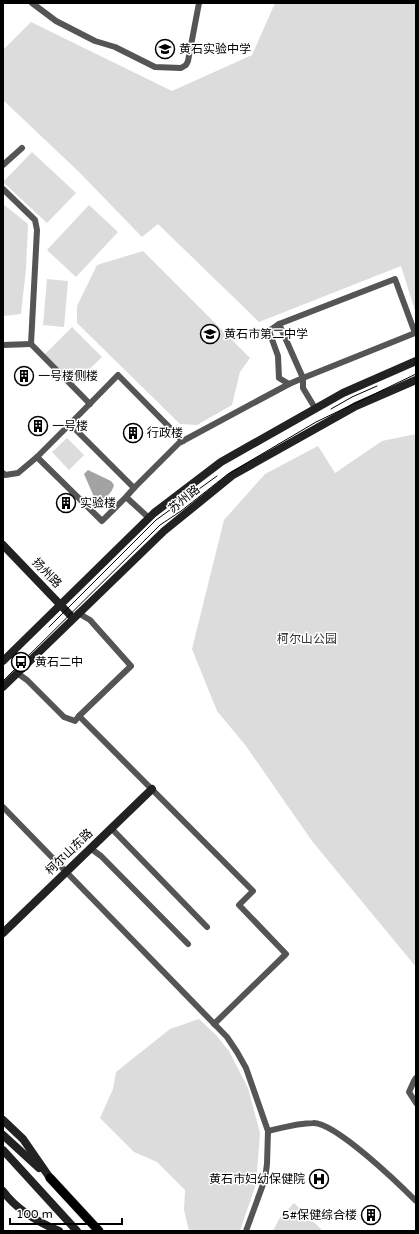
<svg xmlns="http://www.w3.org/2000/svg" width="419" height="1234" font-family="'Varela Round','Noto Sans SC',sans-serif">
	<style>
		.green { fill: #dcdcdc }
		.water { fill: #a3a3a3 }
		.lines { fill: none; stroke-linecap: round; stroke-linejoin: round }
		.primary-casing { stroke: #dbdbdb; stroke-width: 10 }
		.street { stroke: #555; stroke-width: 6 }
		.secondary { stroke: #222; stroke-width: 8 }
		.primary { stroke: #000; stroke-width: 9 }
		.tram { stroke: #000; stroke-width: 1 }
		.labels { text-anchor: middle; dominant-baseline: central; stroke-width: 3; stroke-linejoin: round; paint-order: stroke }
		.poi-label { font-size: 12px; fill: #000; stroke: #fff; text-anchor: start }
		.street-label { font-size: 12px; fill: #000; stroke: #fff }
		.park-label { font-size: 12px; fill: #333; stroke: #fff }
	</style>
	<rect width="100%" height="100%" fill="#fff"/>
	<!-- green -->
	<g class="green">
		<path d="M275,3H416V314L401,266L259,322L158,224L142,237L79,172L3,100V50L31,22L172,91L252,55Z"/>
		<path d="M32,152L76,193L47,223L3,182Z"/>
		<path d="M3,204L28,224L26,269L21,314L3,316Z"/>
		<path d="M89,205L118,232L76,277L47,250Z"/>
		<path d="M143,251L250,358L240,372L232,405L197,425L180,424L77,323V306L97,265Z"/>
		<path d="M47,279L68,281L64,327L43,325Z"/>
		<path d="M72,327L102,357L73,385L44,355Z"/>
		<path d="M416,434V967L312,841L246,746L217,711L192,649L224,520L265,474L318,446L335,473L382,441Z"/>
		<path d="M67,438L84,455L69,470L52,452Z"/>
		<path d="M199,1019L216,1035L229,1051L248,1088L260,1133L256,1184L240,1231H189L184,1210L185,1190L157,1162L134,1152L100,1118L113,1089L116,1072L170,1029Z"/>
		<path d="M294,1203L323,1231H273L279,1219Z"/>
	</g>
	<!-- water -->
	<path class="water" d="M88,470L111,481L114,485C112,493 106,498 98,501L94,497L84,474Z"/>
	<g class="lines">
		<defs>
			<path id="primary" d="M50,1178L99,1231"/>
		</defs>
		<!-- primary casing -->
		<use href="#primary" class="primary-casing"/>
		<!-- street -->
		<g class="street">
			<path d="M32,3L56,21L95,41L115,47L155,67L181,68L186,65L188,61L199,3"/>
			<path d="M3,165L22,148"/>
			<path d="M3,189L35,220L37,230L31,344L90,404"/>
			<path d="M279,324L269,331L278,356L279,378L289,384"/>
			<path d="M3,345L31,344"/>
			<path d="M70,424L118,375L183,441"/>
			<path d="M3,473L5,475L18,473L37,457"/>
			<path d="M134,488L179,443L289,384L303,378L415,333L395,279L279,324L303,378V388L315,408"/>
			<path d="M126,497L102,521L37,457L70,424L134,488L126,497L149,518"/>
			<path d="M78,613L90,620L131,666L79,716"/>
			<path d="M17,673L27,680L64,717L75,721L79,716L253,891L239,905L286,954L214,1024"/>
			<path d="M3,807L227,1037L237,1052L246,1068L268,1131L267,1164L265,1179L246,1231"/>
			<path d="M111,828L207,927"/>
			<path d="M90,848L101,856L188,944"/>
			<path d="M416,1078L414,1081L409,1092L416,1103"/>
			<path d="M268,1131C281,1128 299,1123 313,1123C335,1122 399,1184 416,1201"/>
		</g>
		<!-- secondary -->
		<g class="secondary">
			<path d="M3,545L73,618"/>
			<path d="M3,661L154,513L221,462L343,393L416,361"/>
			<path d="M3,687L164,531L233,475L356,406L416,380"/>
			<path d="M3,933L152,789"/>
			<path d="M3,1120L23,1139L50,1178"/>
			<path d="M3,1135L39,1168"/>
			<path d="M3,1150L77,1231"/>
			<path d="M3,1191C16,1209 38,1222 59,1231"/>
		</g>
		<!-- primary -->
		<use href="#primary" class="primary"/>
		<!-- tram -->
		<g class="tram">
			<path d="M331,409L352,397L377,386"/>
			<path d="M49,627L156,520L217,476"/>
			<path d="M3,681L160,525L181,511L228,474L316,422L416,374"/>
		</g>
	</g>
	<!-- icons -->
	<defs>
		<symbol id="school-ring" viewBox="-11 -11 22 22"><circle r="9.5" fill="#fff" stroke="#000" stroke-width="1.5"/><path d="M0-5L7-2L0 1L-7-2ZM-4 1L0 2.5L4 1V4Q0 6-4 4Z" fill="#000"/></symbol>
		<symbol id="building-ring" viewBox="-11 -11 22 22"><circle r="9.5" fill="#fff" stroke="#000" stroke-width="1.5"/><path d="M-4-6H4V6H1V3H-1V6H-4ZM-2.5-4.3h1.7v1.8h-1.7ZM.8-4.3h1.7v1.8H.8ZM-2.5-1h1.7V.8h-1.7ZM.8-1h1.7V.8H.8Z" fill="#000"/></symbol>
		<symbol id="bus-ring" viewBox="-11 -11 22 22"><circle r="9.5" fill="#fff" stroke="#000" stroke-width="1.5"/><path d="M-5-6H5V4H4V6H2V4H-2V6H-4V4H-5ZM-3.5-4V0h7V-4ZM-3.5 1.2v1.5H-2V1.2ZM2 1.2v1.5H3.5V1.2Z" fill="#000"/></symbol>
		<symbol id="hospital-ring" viewBox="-11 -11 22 22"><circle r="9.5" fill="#fff" stroke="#000" stroke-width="1.5"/><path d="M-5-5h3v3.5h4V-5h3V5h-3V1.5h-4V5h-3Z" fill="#000"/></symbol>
	</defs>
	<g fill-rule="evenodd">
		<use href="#school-ring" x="154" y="38" width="22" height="22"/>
		<use href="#school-ring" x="199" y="323" width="22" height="22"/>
		<use href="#building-ring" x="13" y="365" width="22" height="22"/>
		<use href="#building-ring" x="27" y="415" width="22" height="22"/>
		<use href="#building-ring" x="122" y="422" width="22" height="22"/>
		<use href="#building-ring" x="55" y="492" width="22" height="22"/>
		<use href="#bus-ring" x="10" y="651" width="22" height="22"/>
		<use href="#hospital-ring" x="308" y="1168" width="22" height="22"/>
		<use href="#building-ring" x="360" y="1204" width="22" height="22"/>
	</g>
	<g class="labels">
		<!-- poi labels -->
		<g class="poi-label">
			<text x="179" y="49">黄石实验中学</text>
			<text x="224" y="334">黄石市第二中学</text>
			<text x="38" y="376">一号楼侧楼</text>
			<text x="52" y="426">一号楼</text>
			<text x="147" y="433">行政楼</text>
			<text x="80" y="503">实验楼</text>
			<text x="35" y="662">黄石二中</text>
			<text x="305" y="1179" text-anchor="end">黄石市妇幼保健院</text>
			<text x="357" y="1215" text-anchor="end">5#保健综合楼</text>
		</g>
		<!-- street labels -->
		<g class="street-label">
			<text transform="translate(184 499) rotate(-39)">苏州路</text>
			<text transform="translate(47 573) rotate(46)">扬州路</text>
			<text transform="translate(69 852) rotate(-44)">柯尔山东路</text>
		</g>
		<!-- park labels -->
		<g class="park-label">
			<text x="307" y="639">柯尔山公园</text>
		</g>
	</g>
	<!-- border -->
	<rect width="419" height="1234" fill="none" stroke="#000000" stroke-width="8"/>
	<!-- scale -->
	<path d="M10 1218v6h112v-6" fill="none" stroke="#000000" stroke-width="2"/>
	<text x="16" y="1218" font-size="12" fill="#000000" stroke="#ffffff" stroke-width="3" paint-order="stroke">100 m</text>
</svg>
